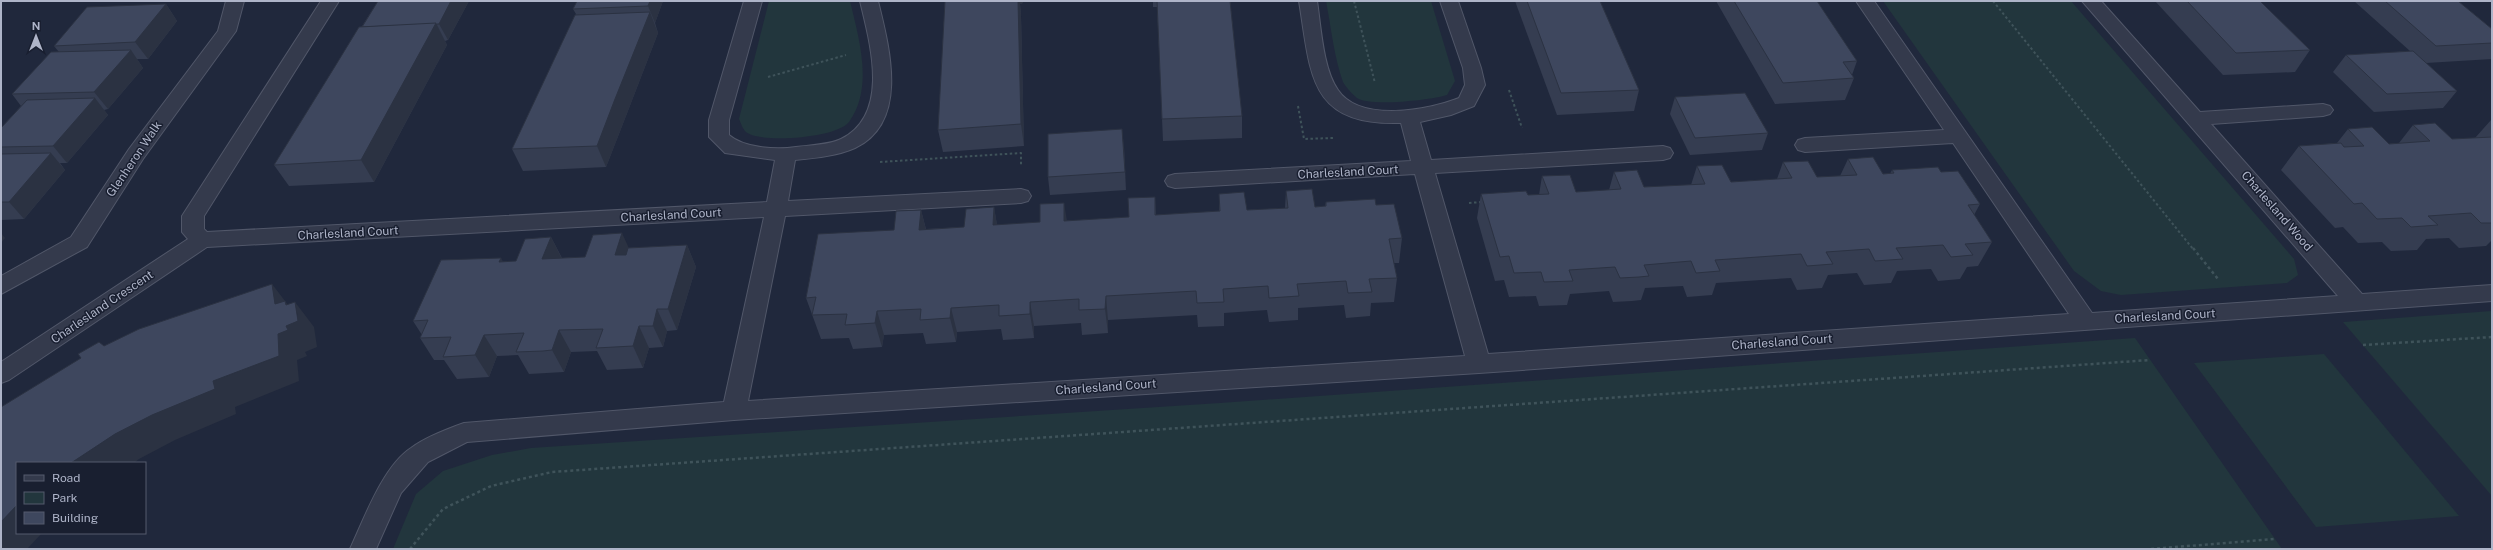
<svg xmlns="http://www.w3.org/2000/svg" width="2493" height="550" font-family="'Public Sans',sans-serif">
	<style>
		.green { fill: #22363d }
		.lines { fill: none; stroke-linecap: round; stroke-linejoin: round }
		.street-casing { stroke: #515769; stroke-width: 2 }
		.path-far1 { stroke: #3f535a; stroke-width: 2; stroke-dasharray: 2.5 2.5; stroke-linecap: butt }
		.path { stroke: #3f535a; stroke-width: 2.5; stroke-dasharray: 3 3; stroke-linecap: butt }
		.street { fill: #343a4c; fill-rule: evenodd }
		.wall { fill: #353d51 }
		.shaded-wall { fill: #2b3242 }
		.building { fill: #3e475e; stroke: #2b3242 }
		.labels { text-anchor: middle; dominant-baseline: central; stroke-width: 3; stroke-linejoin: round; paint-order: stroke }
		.street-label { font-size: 12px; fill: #aeb4c8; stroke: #191f30 }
	</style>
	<rect width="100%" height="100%" fill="#20283c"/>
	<!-- green -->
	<g class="green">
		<path d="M769,1H850C859,39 874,87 849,122C837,138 761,144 746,132C742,128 741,123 739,119Z"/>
		<path d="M1326,1H1431L1455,81L1447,95C1431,100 1370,107 1357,98C1353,95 1345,86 1343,82C1334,57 1331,27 1326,1Z"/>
		<path d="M1883,1H2071L2294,259L2298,275L2287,283L2121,295L2101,291L2074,271Z"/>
		<path d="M2492,311V496L2343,322Z"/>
		<path d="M2135,338L2282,549H393L416,494L443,471L492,455L531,448L1220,403Z"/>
		<path d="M2324,354L2459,516L2316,527L2194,363Z"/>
	</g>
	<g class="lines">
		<defs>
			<g id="street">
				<path d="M226,1H244L236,31L143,159L87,247L1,294V276L71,237L129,149L218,31Z"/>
				<path d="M321,1H339L204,216V229L207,232L767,202L775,160L725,153L709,137V120L744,1H762L729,120V135C744,148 776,150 796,147C810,145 829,145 841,139C891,114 870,43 860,1H878C889,46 910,122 855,148C837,156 815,158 795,160L788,201L1021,189L1028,191L1031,196L1028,201L1021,203L785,216L748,401L1465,356L1415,174L1175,188L1168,186L1165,181L1168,176L1175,174L1411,161L1401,123C1308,126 1311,74 1299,1H1317C1321,27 1323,69 1338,90C1360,123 1429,110 1459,98L1465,85L1463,68L1440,1H1458L1481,68L1485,85L1474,106L1451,115L1420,122L1431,160L1663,146L1670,148L1673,153L1670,158L1663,160L1435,173L1488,354L2069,314L1953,143L1805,152L1798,150L1795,145L1798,140L1805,138L1944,130L1856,1H1874L2092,313L2338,296L2082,1H2101L2200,112L2323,104L2330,106L2333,110L2330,114L2323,116L2211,124L2362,294L2492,285V301L1479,373L734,420L467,442L428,462L401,493L376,549H350C364,519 383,466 411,448C426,437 447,429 464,423L724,402L764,217L207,247L9,380L1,383V362L188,239L182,232V216Z"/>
			</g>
		</defs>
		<!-- street casing -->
		<use href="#street" class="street-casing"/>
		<!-- path-far1 -->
		<g class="path-far1">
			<path d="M1354,1L1375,83"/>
			<path d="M1993,1L2193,249"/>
			<path d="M768,77L846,55"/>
			<path d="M1509,90L1522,128"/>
			<path d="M1298,106L1304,139L1333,138"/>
			<path d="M880,162L1021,153V165"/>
			<path d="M1469,203L1482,202"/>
		</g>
		<!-- path -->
		<g class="path">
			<path d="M2193,248L2218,279"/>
			<path d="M2363,345L2492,337"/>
			<path d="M410,549L443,509L491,486L552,472L2150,360"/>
			<path d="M2151,549L2275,539"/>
		</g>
		<!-- street -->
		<use href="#street" class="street"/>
	</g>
	<!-- wall -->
	<g class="wall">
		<path d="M378,1H469L448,40L445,41L447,45L374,182L289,186L274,165Z"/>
		<path d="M663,1L655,23L658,33L624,121L606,167L523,171L512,149L576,14L573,9Z"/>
		<path d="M945,1H1023V3L1020,4L1021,16L1024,146L943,152L938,130Z"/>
		<path d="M1153,1H1230L1242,116V138L1163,141L1157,7H1153Z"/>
		<path d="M1515,1H1600L1639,90L1634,111L1557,115Z"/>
		<path d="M1716,1H1817L1857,61L1852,75L1854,78L1845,100L1775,104Z"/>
		<path d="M2155,1H2260L2310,50L2295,72L2223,75Z"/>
		<path d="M2354,1H2458L2492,29V59L2426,63L2457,91L2443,108L2374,112L2333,72L2346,55L2410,51Z"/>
		<path d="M166,4L177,21L148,59H137L143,68L108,109L104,110L108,115L67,163H60L65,170L24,219L1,220V128L21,106L12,94L59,52L54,46Z"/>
		<path d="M1675,97L1768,133L1762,150L1690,155L1670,114Z"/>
		<path d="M2491,120H2492V240L2486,246L2459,248L2449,238L2426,239L2417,250L2391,251L2382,242L2358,243L2343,227L2335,228L2281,170L2299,146L2337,143L2348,129L2389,144L2399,143L2413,125L2452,139L2475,138Z"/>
		<path d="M1124,147L1126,190L1050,195L1048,177Z"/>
		<path d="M1848,159L1883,174H1890L1892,170L1941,172L1980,204L1974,215L1992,242L1978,266L1967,267L1960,279L1938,281L1931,269L1897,271L1891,283L1864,285L1857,273L1828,275L1822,288L1797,290L1791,278L1716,283L1712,295L1687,297L1683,286L1645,288L1641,300L1632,301L1613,302L1609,291L1570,294L1567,305L1539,306L1536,296L1509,297L1504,280L1495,281L1477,218L1481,194L1528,195H1539L1542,176L1576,192L1609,190L1614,172L1644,187L1691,185L1697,166L1731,182L1777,179L1783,162L1817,177L1840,176Z"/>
		<path d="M1286,191L1315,207L1325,206L1326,202L1376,205L1402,238L1399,263H1394L1397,278L1394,302L1371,303L1370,316L1346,318L1344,305L1298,308V320L1269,322L1267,310L1224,313V326L1198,327L1197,315L1108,320V333L1082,335L1081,323L1034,326V338L1003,340L1001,329L957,332L956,342L926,344L923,333L884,335L882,347L853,349L849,338L821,339L806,298L894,230L921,210L926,229L964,227L994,207L997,225L1129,217L1155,197L1156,215L1219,211V194L1247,210L1285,208Z"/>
		<path d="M551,237L562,258L585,257L629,248L687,245L696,267L677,330L667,331L663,347L649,348L643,368L607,370L597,351L571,352L564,372L529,374L518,355L497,356L489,377L457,379L444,360H434L420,338L422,335L413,321L503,262L516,261Z"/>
	</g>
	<!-- shaded-wall -->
	<g class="shaded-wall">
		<path d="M451,1H469L448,40L439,24Z"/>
		<path d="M650,1H663L655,23L648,6Z"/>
		<path d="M949,1H1023V3L1020,4L1021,16L1024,146L1021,124Z"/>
		<path d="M166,4L177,21L148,59L135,42Z"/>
		<path d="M650,12L658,33L624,121L606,167L597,146L615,99Z"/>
		<path d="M436,23L447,45L374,182L361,160Z"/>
		<path d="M131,50L143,68L108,109L94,92Z"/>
		<path d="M95,98L108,115L67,163L53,146Z"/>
		<path d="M1122,129L1124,147L1126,190L1125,172Z"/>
		<path d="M51,153L65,170L24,219L9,202Z"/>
		<path d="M1064,203L1068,227L1064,221Z"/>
		<path d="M994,207L998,231L993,225Z"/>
		<path d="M921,210L927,234L919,230Z"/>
		<path d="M1,233L5,238L1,243Z"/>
		<path d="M622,233L632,255H615Z"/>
		<path d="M551,237L562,259H542Z"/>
		<path d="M687,245L696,267L677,330L668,309Z"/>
		<path d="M501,258L513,279L499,262Z"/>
		<path d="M272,284L298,318L295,302L314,327L317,347L305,352L307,356L297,360L299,381L235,407L236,414L175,440L139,459L134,463H71L115,434L213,381L278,334L286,326L275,304Z"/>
		<path d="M1106,296L1108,320V333L1105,309Z"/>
		<path d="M1030,302L1034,326V338L1030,314Z"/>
		<path d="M951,308L957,332L956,342L950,318Z"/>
		<path d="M657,309L667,331L663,347L653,326Z"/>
		<path d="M877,311L884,335L882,347L875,323Z"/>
		<path d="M639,326L649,348L643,368L633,346Z"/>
		<path d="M559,330L571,352L564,372L552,350Z"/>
		<path d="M484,335L497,356L489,377L475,355Z"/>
		<path d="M17,505V533H42L27,549H1V522Z"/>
	</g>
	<!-- building -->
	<g class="building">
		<path d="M378,1H451L439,24L362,27Z"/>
		<path d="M577,1H650L648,6L573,9Z"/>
		<path d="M945,1H1018L1021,124L938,130Z"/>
		<path d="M1157,1H1230L1242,116L1162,119Z"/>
		<path d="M1527,1H1600L1639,90L1561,93Z"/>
		<path d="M1734,1H1817L1857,61L1843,62L1854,78L1783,83Z"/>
		<path d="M2187,1H2260L2310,50L2236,53Z"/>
		<path d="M2385,1H2458L2492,29V43L2436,46Z"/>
		<path d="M166,4L135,42L54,46L87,7Z"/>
		<path d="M650,12L615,99L597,146L512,149L575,15Z"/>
		<path d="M436,23L361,160L274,165L334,68L359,27Z"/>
		<path d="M131,50L94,92L12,94L51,52Z"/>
		<path d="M2413,51L2457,91L2387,94L2346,55Z"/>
		<path d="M1745,93L1768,133L1695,138L1675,97Z"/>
		<path d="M95,98L53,146L1,147V128L27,100Z"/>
		<path d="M2435,123L2452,139L2492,137V223H2481L2471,213L2428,216L2438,225L2411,227L2402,218L2377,219L2362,203L2354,204L2299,146L2341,143L2344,147L2364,146L2348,129L2372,127L2389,144L2430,141L2413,125Z"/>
		<path d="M1122,129L1125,172L1048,177V134Z"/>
		<path d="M51,153L9,202H1V154Z"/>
		<path d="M1873,157L1883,174L1894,173L1892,170L1938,167L1941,172L1958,171L1980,204L1968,205L1992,242L1965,244L1973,255L1951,257L1943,245L1896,248L1903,259L1875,261L1869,249L1826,252L1833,264L1807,266L1801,254L1715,260L1720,271L1696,273L1691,261L1644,265L1649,276L1639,277L1620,278L1615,267L1569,270L1573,281L1544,282L1541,272L1514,273L1509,256L1500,257L1481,194L1526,191L1528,195L1549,194L1542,176L1570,175L1576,192L1621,189L1614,172L1637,170L1644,187L1705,184L1697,166L1722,165L1731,182L1792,178L1783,162L1808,161L1817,177L1857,175L1848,159Z"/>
		<path d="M1312,189L1315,207L1326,206V202L1375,199L1376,205L1394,204L1402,238L1389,239L1397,278L1369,279L1372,292L1348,293L1346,281L1297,284L1299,296L1269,298L1268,286L1223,289L1224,302L1197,303L1196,291L1106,296L1105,309L1079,310V299L1030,302V314L999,316V305L951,308L950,318L920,320L921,309L877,311L875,323L845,325L847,314L812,315L816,297L806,298L818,234L894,230L896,211L921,210L919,230L964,227L966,209L994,207L993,225L1040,222V204L1064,203V221L1129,217L1128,198L1155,197V215L1220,211L1219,194L1244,192L1247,210L1288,208L1286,191Z"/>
		<path d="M622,233L615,255H626L628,248L687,245L668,309H657L653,326H639L633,346L596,348L603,329L559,330L552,350L543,351L516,352L524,333L484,335L475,355L443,357L451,337L420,338L428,320L413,321L441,260L501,258L499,262L516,261L525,239L551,237L542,259L585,257L593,235Z"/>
		<path d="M272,284L275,304L285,301L286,305L295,302L298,321L286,326L288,330L278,334L279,356L213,381L215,389L152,415L115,434L71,463H17V505L1,522V407L81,358L78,354L99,342L104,346L139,329Z"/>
	</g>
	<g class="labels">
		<!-- street labels -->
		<g class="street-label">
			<text transform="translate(134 159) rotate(-56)">Glenheron Walk</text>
			<text transform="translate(1348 172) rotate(-3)">Charlesland Court</text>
			<text transform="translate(2277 211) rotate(49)">Charlesland Wood</text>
			<text transform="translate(671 215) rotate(-3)">Charlesland Court</text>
			<text transform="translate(348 233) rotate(-3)">Charlesland Court</text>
			<text transform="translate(102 307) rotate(-34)">Charlesland Crescent</text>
			<text transform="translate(2165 316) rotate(-3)">Charlesland Court</text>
			<text transform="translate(1782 342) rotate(-4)">Charlesland Court</text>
			<text transform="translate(1106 387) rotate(-4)">Charlesland Court</text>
		</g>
	</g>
	<!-- border -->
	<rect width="2493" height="550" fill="none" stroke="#aeb4c8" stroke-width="4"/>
	<!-- legend -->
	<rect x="16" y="462" width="130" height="72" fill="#191f30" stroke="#555b6d"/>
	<rect x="24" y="475" width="20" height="6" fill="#343a4c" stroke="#555b6d"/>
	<text x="52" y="482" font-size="12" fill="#aeb4c8">Road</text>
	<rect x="24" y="492" width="20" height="12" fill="#22363d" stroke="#555b6d"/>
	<text x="52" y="502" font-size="12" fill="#aeb4c8">Park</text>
	<rect x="24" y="512" width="20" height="12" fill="#3e475e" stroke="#555b6d"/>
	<text x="52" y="522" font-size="12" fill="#aeb4c8">Building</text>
	<!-- north arrow -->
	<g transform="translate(36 36)" stroke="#191f30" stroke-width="3" paint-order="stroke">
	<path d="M0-3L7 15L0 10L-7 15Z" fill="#aeb4c8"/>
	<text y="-6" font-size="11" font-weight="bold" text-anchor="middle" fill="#aeb4c8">N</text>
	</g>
</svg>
